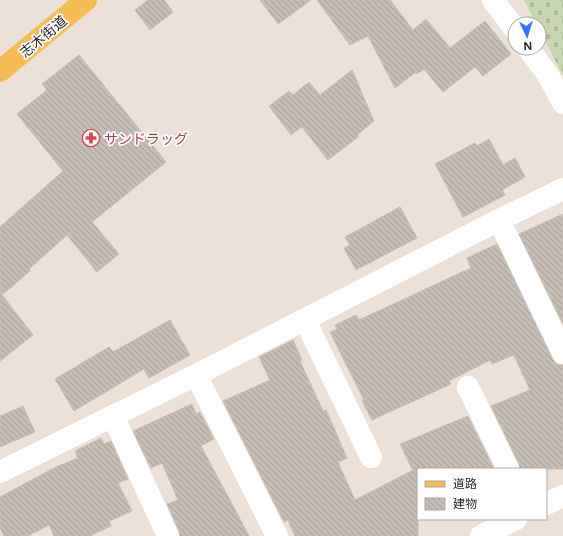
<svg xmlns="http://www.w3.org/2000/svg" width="563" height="536" font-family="'Noto Sans','Noto Sans JP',sans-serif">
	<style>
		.cemetery { fill: url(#cemetery-stones) }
		.building { fill: url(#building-back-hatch); stroke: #c7bdb3 }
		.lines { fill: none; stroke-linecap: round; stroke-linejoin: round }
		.minor { stroke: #fff; stroke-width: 22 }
		.tertiary { stroke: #fff; stroke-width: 22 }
		.primary { stroke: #f6bc54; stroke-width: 22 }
		.labels { text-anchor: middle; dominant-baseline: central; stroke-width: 3.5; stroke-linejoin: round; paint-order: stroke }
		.street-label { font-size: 14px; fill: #282828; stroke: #fff }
		.health-label { font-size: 14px; fill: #be3a42; stroke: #fff; text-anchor: start }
	</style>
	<defs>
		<pattern id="cemetery-stones" width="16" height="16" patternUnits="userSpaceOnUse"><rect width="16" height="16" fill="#c7d6b0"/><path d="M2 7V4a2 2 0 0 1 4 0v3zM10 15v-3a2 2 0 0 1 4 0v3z" fill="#abb897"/></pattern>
		<pattern id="building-back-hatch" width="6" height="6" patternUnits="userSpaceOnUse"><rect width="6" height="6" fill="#c3bdb5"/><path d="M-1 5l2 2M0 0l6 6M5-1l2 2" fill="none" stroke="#a8a29c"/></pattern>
	</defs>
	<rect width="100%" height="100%" fill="#ece1d9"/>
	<!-- cemetery -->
	<path class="cemetery" d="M524,0H563V76L539,29V24H536Z"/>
	<!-- building -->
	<g class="building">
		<path d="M148,0H164L173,12L150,30L135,10Z"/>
		<path d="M260,0H311L278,24Z"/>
		<path d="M317,0H390L413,30L426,19L450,48L485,21L511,54L483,76L475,67L443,92L424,69L417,74L416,72L395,88L368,36L350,45Z"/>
		<path d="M79,55L166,162L92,222L119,254L97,272L67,235L29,269L30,271L2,295L33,335L0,361V227L63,171L17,114L47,90L42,84Z"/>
		<path d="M352,70L374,121L357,135L358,137L328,160L302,127L291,135L269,106L289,91L293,95L309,82L320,95Z"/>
		<path d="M489,139L503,165L515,158L525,177L502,190L505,195L463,217L435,164L475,143L477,146Z"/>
		<path d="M400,207L417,238L356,270L344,248L350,245L345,237Z"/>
		<path d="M563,214V324L519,234Z"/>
		<path d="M497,244L552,358L556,364L563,365V469H520L519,464L491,406L530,390L514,355L492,364L490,360L449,381L451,384L372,420L362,401L364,400L330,332L337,329L335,325L356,315L359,320L471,268L467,258Z"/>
		<path d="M170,320L190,355L149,378L144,369L74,411L55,379L109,347L113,352Z"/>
		<path d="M293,340L302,360L300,361L323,411L326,410L347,458L338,462L355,500L415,469H412L400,444L468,416L494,469H418V536H295L288,520L284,522L223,401L270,380L259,357Z"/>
		<path d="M192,404L196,414L200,412L214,439L201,446L249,536H180L179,531L167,504L178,500L162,463L151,468L133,431Z"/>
		<path d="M23,406L35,432L0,447V416Z"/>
		<path d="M101,438L104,444L111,441L128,479L118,483L132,511L109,521L111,526L90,536H54L49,525L28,536H4L0,528V497L56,467L78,458L75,451Z"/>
	</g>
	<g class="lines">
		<!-- minor -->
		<g class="minor">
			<path d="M499,220L563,353"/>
			<path d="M305,320L371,457"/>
			<path d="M196,375L277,536"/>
			<path d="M468,387L508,469"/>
			<path d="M113,416L168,536"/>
			<path d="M0,472L196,375L499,220L563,189"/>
			<path d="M546,504L563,496"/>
			<path d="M481,536L516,519"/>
		</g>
		<!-- tertiary -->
		<g class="tertiary">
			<path d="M493,0L515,29"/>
			<path d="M528,48L548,75L563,103"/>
		</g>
		<!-- primary -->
		<path class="primary" d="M0,71L86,0"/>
	</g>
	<!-- icons -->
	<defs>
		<symbol id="pharmacy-ring" viewBox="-11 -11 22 22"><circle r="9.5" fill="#fff" stroke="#e0444e" stroke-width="1.5"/><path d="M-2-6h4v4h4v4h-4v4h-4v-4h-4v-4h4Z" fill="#e0444e"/></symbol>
	</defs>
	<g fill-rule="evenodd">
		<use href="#pharmacy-ring" x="81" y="128" width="20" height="20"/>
	</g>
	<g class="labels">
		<!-- street labels -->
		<g class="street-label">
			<text transform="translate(43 36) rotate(-40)">志木街道</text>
		</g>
		<!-- health labels -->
		<g class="health-label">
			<text x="104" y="138">サンドラッグ</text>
		</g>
	</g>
	<!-- legend -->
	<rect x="417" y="468" width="130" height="52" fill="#ffffff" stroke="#a9a9a9"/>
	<rect x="425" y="481" width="20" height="6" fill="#f6bc54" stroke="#a9a9a9"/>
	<text x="453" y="488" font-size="12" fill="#282828">道路</text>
	<rect x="425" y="498" width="20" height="12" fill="url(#building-back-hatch)" stroke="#a9a9a9"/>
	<text x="453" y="508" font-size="12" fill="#282828">建物</text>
	<!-- north arrow -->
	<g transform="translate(527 36) rotate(176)"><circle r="19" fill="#ffffff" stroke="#a9a9a9"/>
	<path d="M0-3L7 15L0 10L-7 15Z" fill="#3372ff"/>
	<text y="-6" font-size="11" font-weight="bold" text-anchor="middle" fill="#282828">N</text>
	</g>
</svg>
